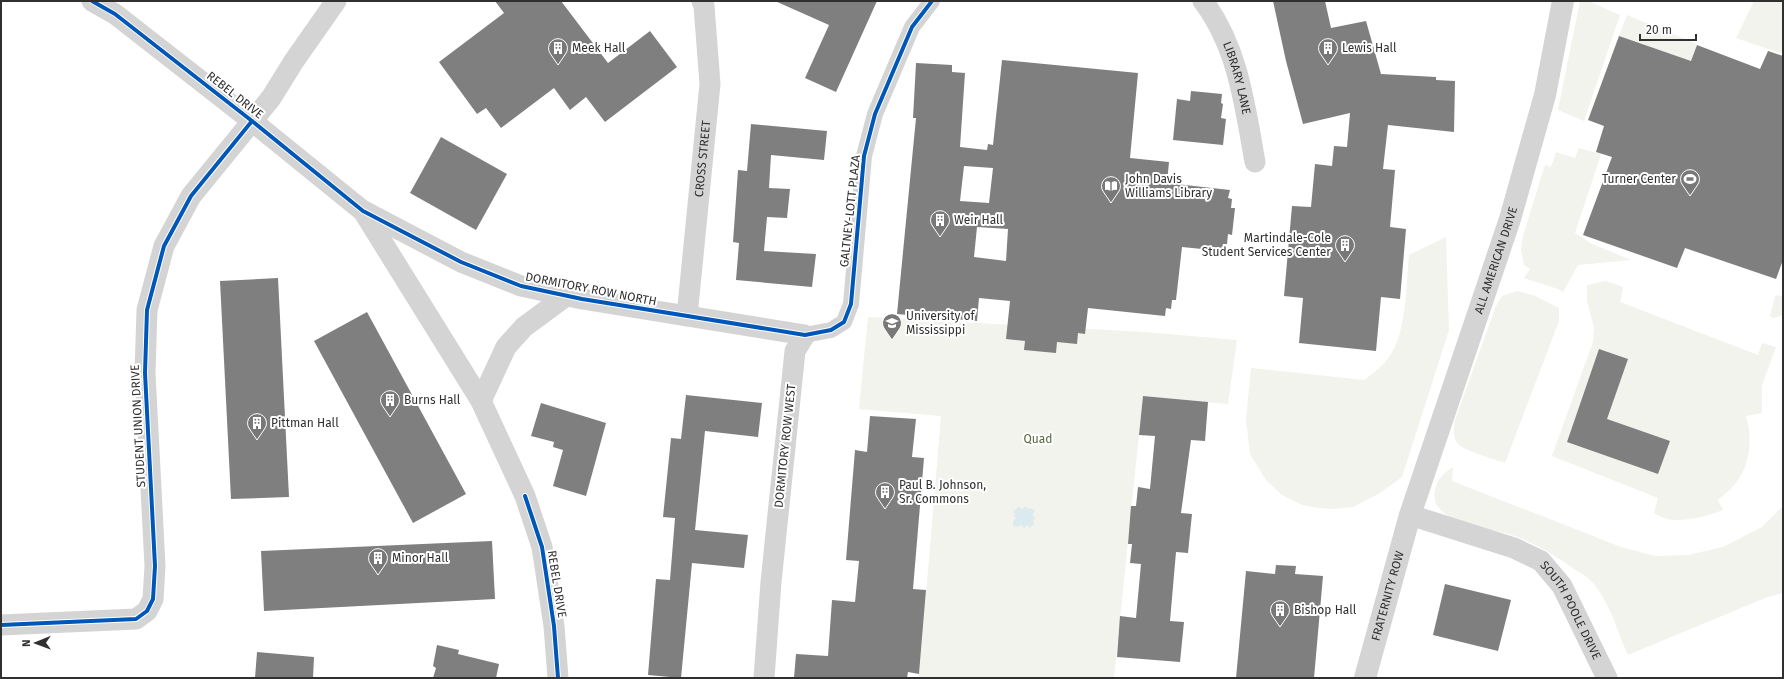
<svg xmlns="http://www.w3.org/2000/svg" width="1784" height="679" font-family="'Fira Sans',sans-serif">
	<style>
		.green { fill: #f1f3ec }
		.water { fill: #dbeaee }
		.building { fill: #7f7f7f; fill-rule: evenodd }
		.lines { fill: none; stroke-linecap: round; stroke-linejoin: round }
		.pedestrian { stroke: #d4d4d4; stroke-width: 16 }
		.minor { stroke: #d4d4d4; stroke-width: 21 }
		.tertiary { stroke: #d4d4d4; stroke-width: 22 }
		.cycleway-casing { stroke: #fff; stroke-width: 6 }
		.cycleway { stroke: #0057b8; stroke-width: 4 }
		.labels { text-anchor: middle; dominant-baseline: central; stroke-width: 4; stroke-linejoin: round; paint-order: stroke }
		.poi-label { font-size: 12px; fill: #303030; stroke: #fff; text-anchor: start }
		.street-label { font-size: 12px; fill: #303030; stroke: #fff }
		.park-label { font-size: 12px; fill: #596841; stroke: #fff }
	</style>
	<rect width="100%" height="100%" fill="#fff"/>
	<!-- green -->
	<g class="green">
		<path d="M1580,1H1588L1620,15L1584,121L1558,110Z"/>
		<path d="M1754,1H1783V54L1736,38Z"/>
		<path d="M1627,15L1697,44L1691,61L1619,36Z"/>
		<path d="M1579,148L1601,154L1575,233L1592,244L1631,260L1578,265L1563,292L1558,289L1524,278L1530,269L1524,265L1521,249L1523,236L1545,165L1551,167L1556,152L1575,158Z"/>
		<path d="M1446,237L1449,330L1402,477L1380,493L1353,507L1335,509L1319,508L1302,505L1282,495L1266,480L1250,454L1246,419L1251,368L1364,380C1371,375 1379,369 1385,362C1407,339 1406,286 1409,255Z"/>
		<path d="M1606,281L1623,287L1620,302L1758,355L1762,343L1776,347L1762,385V413L1746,416C1752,436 1751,461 1738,480C1733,487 1725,494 1718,500L1723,510C1702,517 1674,527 1654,513L1658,498L1552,456L1593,342L1594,327L1587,301V285Z"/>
		<path d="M1517,291L1533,295L1559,308V321L1505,463C1496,460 1463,450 1458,444C1452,437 1454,428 1455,420L1496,306L1502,296Z"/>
		<path d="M1778,295L1783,297V315L1773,318L1770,316L1775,296Z"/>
		<path d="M868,317L1144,332L1237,340L1228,404L1143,396L1114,677L919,678L941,416L859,409Z"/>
		<path d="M1453,467L1452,481L1621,547L1655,556L1688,555L1723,547L1762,527L1783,506V593L1765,598L1628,655C1618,633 1609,600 1592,582C1588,577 1582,574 1577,571C1556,556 1531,540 1505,533C1489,529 1456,523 1444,513C1426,499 1436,476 1453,467Z"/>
	</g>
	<!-- water -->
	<path class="water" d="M1025,506L1029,509L1031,508L1035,511L1032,515L1036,518L1033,520L1034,524L1029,528L1028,525L1024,528L1022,525L1016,527L1013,525V521L1016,518L1013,516L1016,515L1013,512L1018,507L1023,509Z"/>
	<!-- building -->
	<g class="building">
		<path d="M495,1H561L608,63L650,31L677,67L605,122L586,97L570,110L554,88L501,128L486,108L477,114L439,62L504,13Z"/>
		<path d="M775,1H877L836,92L805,78L829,25Z"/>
		<path d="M1273,1H1325L1331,28L1366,21L1381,74L1436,77V80L1455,81L1454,132L1388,125L1383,169L1395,170L1390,227L1406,229L1400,299L1381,297L1376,351L1299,343L1303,298L1284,296L1292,206L1311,207L1315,164L1332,166L1334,146L1347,147L1350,113L1303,124L1286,61Z"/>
		<path d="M1619,36L1691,61L1697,45L1760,69L1768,51L1783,56V260L1776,279L1685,248L1677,268L1583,235L1612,157L1596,152L1604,126L1588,120Z"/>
		<path d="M1002,60L1138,73L1130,158L1169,162L1167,183L1230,190L1228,198L1232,199L1231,208H1235L1232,235L1228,234L1227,244H1223L1222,251L1182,247L1176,300H1172L1171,309L1166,308L1165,316L1088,308L1085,334L1078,333L1077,344L1057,342L1056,353L1024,350L1025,341L1006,339L1010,301L979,298L977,321L897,314L916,118H913L916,63L952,65V72L965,73L960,147L987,150L988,144L993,145ZM964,166L993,168L989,203L960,201ZM977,227L1008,229L1006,261L974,257Z"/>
		<path d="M1191,91L1222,94L1221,103L1223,104L1221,118L1226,119L1223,145L1173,140L1177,99L1190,101Z"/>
		<path d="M751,124L827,131L824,160L771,155L769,188L790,189L787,218L767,217L764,251L816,254L812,287L736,280L739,243L733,242L738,170L747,171Z"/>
		<path d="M441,137L507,174L476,230L410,193Z"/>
		<path d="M278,278L289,497L231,499L220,281Z"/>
		<path d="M367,312L466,494L413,523L314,341Z"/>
		<path d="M1599,349L1628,359L1607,419L1670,441L1658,474L1567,442Z"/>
		<path d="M686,395L762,403L758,437L705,431L695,530L748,535L744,568L692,563L681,678L648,675L656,579L670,580L675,518L663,517L671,438L681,439Z"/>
		<path d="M1143,396L1208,402L1205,441L1191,440L1181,513L1192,514L1188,553L1176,552L1170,621L1184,622L1180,662L1117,657L1120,616L1136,618L1141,564L1130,563L1132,544H1128L1131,506H1136L1138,487L1150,489L1155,436L1139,435Z"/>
		<path d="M541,403L606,423L586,496L553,486L563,450L553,447L554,442L531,436Z"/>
		<path d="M870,416L916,419L912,457L924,458L913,589L926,590L919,674L908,672L907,678H794L796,654L828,656L832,600L855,602L859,561L846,560L855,450L867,452Z"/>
		<path d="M492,541L495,599L264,611L261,551Z"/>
		<path d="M1276,565L1296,566L1295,574L1323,576L1314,678H1236L1246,571L1275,574Z"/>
		<path d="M1445,584L1511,600L1498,651L1433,635Z"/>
		<path d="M437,645L459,650L458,654L499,664L496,678H433L436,668L433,666Z"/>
		<path d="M257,652L314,657L313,678H255Z"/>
	</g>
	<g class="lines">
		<!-- pedestrian -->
		<path class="pedestrian" d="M805,335L831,330L844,322L851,304L864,156L875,114L912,27L932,1"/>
		<!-- minor -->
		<g class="minor">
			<path d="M92,1L115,14L252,121L363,211L481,401L525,496L542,547L554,626L558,678"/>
			<path id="s1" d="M1203,1C1238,47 1245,106 1255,162"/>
			<path d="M364,211L461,262L521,286L582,299L805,335L795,351L771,582L764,678"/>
			<path id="s2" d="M687,316L710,84L704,6L702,1"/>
			<path d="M481,401L506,347L524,327L566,296"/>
			<path id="s3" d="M1410,515L1514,548L1541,561L1562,586L1607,678"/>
			<path d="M1,625L136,619L147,611L153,599L155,566L145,373L147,310L164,246L191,196L271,98L294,61L336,1"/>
		</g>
		<!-- tertiary -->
		<path class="tertiary" id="s4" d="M1365,678L1410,515L1510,219L1545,95L1563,1"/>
		<defs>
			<g id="cycleway">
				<path d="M92,1L115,14L252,121L363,211L461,262L521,286L582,299L805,335L831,330L844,322L851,304L864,156L875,114L912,27L932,1"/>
				<path d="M525,496L542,547L554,626L558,678"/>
				<path d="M1,625L136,619L147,611L153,599L155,566L145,373L147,310L164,246L191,196L252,121"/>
			</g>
		</defs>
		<!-- cycleway casing -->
		<use href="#cycleway" class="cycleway-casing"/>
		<!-- cycleway -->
		<use href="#cycleway" class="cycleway"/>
	</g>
	<!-- icons -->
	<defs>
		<symbol id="building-pin" viewBox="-11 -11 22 30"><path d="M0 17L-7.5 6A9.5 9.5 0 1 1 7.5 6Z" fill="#787878" stroke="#fff"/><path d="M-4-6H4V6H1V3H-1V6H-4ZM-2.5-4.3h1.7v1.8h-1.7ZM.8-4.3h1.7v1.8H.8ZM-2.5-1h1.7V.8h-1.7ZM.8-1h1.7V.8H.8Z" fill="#fff"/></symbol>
		<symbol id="stadium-pin" viewBox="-11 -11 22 30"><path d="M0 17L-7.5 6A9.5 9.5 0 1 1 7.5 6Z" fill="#787878" stroke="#fff"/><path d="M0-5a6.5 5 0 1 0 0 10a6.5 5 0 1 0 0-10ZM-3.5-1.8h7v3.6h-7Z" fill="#fff"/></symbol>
		<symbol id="library-pin" viewBox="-11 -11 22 30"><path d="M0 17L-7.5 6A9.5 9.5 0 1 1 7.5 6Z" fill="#787878" stroke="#fff"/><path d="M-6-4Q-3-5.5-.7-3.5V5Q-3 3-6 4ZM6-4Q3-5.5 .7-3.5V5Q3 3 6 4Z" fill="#fff"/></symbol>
		<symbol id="university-pin" viewBox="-11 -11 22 30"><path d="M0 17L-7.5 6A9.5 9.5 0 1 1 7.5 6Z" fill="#787878" stroke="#fff"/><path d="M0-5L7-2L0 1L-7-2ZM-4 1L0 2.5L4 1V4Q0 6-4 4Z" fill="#fff"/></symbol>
	</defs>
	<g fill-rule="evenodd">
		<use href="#building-pin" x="547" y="37" width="22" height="30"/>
		<use href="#building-pin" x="1317" y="37" width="22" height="30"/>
		<use href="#stadium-pin" x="1679" y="168" width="22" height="30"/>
		<use href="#library-pin" x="1100" y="175" width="22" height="30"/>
		<use href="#building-pin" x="929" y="209" width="22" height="30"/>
		<use href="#building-pin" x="1334" y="234" width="22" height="30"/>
		<use href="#university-pin" x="881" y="312" width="22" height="30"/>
		<use href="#building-pin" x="379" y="389" width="22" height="30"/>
		<use href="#building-pin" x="246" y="412" width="22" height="30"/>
		<use href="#building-pin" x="874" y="481" width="22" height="30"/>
		<use href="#building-pin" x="367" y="547" width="22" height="30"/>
		<use href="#building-pin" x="1269" y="599" width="22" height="30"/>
	</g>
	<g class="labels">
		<!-- poi labels -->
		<g class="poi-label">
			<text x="572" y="48">Meek Hall</text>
			<text x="1342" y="48">Lewis Hall</text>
			<text x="1125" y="179">John Davis<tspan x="1125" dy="14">Williams Library</tspan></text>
			<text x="1676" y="179" text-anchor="end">Turner Center</text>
			<text x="954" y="220">Weir Hall</text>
			<text x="1331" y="238" text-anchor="end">Martindale-Cole<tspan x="1331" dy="14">Student Services Center</tspan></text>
			<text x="906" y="316">University of<tspan x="906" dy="14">Mississippi</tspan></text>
			<text x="404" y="400">Burns Hall</text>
			<text x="271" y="423">Pittman Hall</text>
			<text x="899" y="485">Paul B. Johnson,<tspan x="899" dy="14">Sr. Commons</tspan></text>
			<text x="392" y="558">Minor Hall</text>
			<text x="1294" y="610">Bishop Hall</text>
		</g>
		<!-- street labels -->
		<g class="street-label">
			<text stroke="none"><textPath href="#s1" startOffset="85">LIBRARY LANE</textPath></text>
			<text transform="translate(235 95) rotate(38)">REBEL DRIVE</text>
			<text stroke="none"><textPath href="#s2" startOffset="158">CROSS STREET</textPath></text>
			<text transform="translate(850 211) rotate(-84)">GALTNEY-LOTT PLAZA</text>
			<text stroke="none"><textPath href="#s4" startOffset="438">ALL AMERICAN DRIVE</textPath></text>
			<text transform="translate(591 289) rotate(11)">DORMITORY ROW NORTH</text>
			<text transform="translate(138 426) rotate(-93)">STUDENT UNION DRIVE</text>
			<text transform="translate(785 446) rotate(-84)">DORMITORY ROW WEST</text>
			<text transform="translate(557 584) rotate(81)">REBEL DRIVE</text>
			<text stroke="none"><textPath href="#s4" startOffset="85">FRATERNITY ROW</textPath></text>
			<text stroke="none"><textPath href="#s3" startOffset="197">SOUTH POOLE DRIVE</textPath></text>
		</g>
		<!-- park labels -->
		<g class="park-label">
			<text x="1038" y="439">Quad</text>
		</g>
	</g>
	<!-- border -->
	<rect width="1784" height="679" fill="none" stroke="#303030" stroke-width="4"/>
	<!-- north arrow -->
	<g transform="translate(36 643) rotate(269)" stroke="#ffffff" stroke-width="3" paint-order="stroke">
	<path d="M0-3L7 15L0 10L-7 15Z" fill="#303030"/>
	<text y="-6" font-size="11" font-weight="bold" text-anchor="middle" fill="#303030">N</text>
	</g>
	<!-- scale -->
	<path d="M1640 34v6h56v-6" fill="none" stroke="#303030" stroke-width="2"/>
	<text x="1646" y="34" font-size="12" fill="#303030" stroke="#ffffff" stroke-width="3" paint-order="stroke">20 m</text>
</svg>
